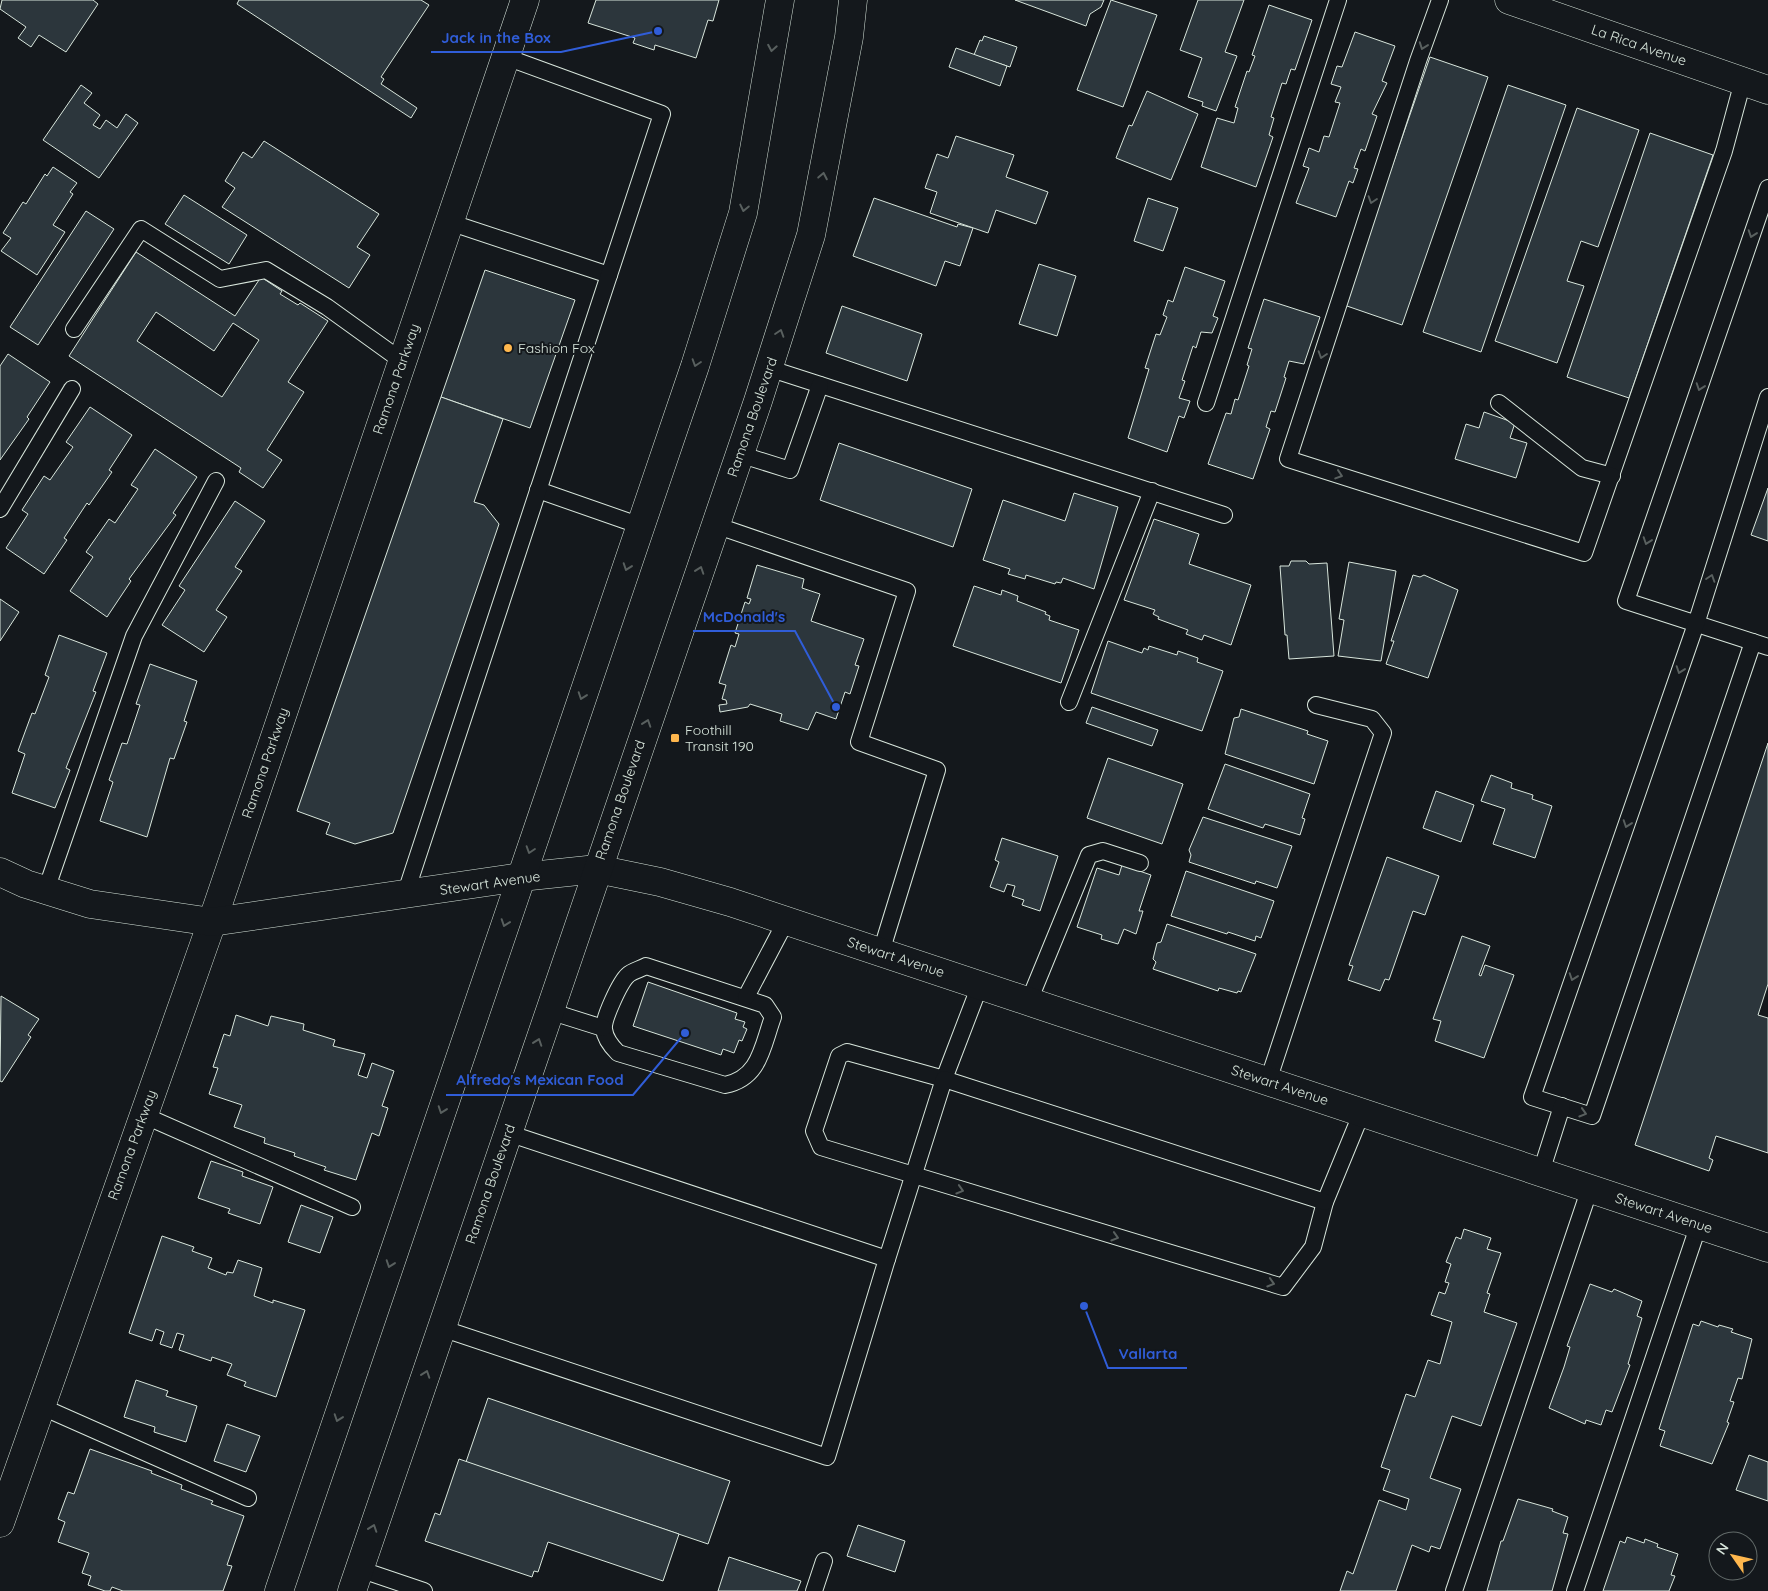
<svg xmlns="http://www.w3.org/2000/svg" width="1768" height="1591" font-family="Quicksand,sans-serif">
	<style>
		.building { fill: #2c363c; stroke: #d8e6dc; fill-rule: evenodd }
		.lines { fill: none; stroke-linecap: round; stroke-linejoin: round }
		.service-casing { stroke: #d8e6dc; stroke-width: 18 }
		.minor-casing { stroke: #d8e6dc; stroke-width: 29 }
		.tertiary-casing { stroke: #d8e6dc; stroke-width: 29 }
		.primary-casing { stroke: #d8e6dc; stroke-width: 29 }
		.service { stroke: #14181c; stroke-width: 16 }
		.minor { stroke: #14181c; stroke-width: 28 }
		.tertiary { stroke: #14181c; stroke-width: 28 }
		.primary { stroke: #14181c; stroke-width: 28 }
		.oneway { stroke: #59605f }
		.poi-dot { fill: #ffb74d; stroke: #14181c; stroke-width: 2 }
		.labels { text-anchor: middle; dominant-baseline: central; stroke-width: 4; stroke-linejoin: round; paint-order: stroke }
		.street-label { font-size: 14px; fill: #d8e6dc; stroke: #14181c }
		.poi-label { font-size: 14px; fill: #d8e6dc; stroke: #14181c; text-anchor: start }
		.leader { fill: none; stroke: #305dd8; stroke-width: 2 }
		.callout-dot { fill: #305dd8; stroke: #14181c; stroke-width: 2 }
		.callout-label { font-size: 15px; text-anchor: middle; font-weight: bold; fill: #305dd8; stroke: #14181c; stroke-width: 4; stroke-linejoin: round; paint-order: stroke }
	</style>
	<rect width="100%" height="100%" fill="#14181c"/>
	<!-- building -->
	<g class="building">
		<path d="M2,0H93L98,4L66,52L39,35L31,47L18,38L26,27L0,9Z"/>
		<path d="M239,0H421L429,5L381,77L384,79L381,84L417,108L411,118L237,4Z"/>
		<path d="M596,0H719L713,21L708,20L696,58L655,45L654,50L633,43L635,38L588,23Z"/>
		<path d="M1015,0H1104L1101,7L1090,14L1086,26Z"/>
		<path d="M1111,0L1157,15L1123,107L1077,90Z"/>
		<path d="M1198,0H1244L1225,52L1237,56L1216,111L1202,106L1203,102L1188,97L1202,58L1180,50Z"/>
		<path d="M1269,5L1312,20L1295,70L1291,69L1286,84L1282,83L1271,117L1274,118L1269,135L1273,137L1256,187L1201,167L1217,118L1234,123L1238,108L1235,107L1247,71L1249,72L1255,56L1252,55Z"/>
		<path d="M1355,32L1395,46L1382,81L1387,83L1372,114L1377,116L1365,151L1361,149L1354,168L1358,169L1353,183L1349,181L1336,217L1296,203L1309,168L1303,166L1309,148L1319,152L1324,136L1329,137L1340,103L1335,102L1341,87L1331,84L1337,66L1342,67Z"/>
		<path d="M984,36L1017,47L1010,67L974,55L980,40L982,41Z"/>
		<path d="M956,48L1007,66L1000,86L949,67Z"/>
		<path d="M1430,57L1488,77L1402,325L1344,305Z"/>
		<path d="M81,85L92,93L84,103L100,115L93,125L100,129L106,120L117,128L126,114L138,123L99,178L43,140Z"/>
		<path d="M1508,85L1566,105L1481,352L1423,332Z"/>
		<path d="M1147,91L1198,114L1171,180L1116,158L1129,125L1132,126Z"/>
		<path d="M1577,108L1639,130L1598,247L1581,241L1567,281L1584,286L1557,363L1495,341Z"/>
		<path d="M1650,133L1713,155L1629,398L1567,377Z"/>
		<path d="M956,136L1014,155L1006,177L1048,192L1036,224L996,210L988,233L930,213L937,192L925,188L937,154L948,158Z"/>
		<path d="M264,141L379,214L357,247L370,255L349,288L222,207L235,188L225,181L243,152L252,158Z"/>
		<path d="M53,167L77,183L70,192L73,194L53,225L65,232L37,275L1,251L11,238L3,233L23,202L26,204L45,174L47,176Z"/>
		<path d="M184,195L247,235L229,264L165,224Z"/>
		<path d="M874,198L957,227L958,224L973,228L960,266L945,261L936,286L853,256Z"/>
		<path d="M1148,198L1178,208L1163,251L1134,241Z"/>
		<path d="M86,211L114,229L38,345L10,327Z"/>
		<path d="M136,252L235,316L261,277L282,291L280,294L298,305L300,303L328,321L288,382L304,392L267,450L282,460L263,488L239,472L241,468L69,356ZM156,312L214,351L233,323L259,340L222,397L137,341Z"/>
		<path d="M1039,264L1076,276L1057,336L1019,324Z"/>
		<path d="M1185,267L1225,281L1213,316L1218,318L1212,333L1201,332L1196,348L1193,346L1182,380L1185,381L1179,398L1190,401L1184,418L1179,416L1167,452L1128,438L1149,369L1145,368L1156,334L1160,335L1167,317L1163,315L1168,300L1173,302Z"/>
		<path d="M485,270L575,300L530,428L441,397Z"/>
		<path d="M1264,299L1320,317L1304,364L1289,361L1284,377L1286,378L1275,412L1271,411L1266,427L1270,429L1253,479L1208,464L1226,413L1231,414L1235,399L1238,400L1249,366L1247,365L1252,349L1248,348Z"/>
		<path d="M842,306L922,334L907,381L826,353Z"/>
		<path d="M8,354L50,382L27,417L29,419L0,460V366Z"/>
		<path d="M441,397L503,419L474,502L484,505L499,524L393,833L355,844L326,834L330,823L297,811Z"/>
		<path d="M90,407L132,435L109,470L112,472L89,505L87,503L64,538L67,540L44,574L6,548L28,514L22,510L44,476L50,480L73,447L66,442Z"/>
		<path d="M1484,412L1515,423L1510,438L1527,443L1516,478L1455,459L1466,424L1479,428Z"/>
		<path d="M839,443L972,489L953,547L820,500Z"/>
		<path d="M155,449L197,477L173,513L176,515L129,579L131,581L107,617L70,591L93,557L86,552L109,519L115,523L138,489L131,485Z"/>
		<path d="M1768,488V541L1751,535Z"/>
		<path d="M1074,493L1118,507L1094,589L1063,578L1061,583L1056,582L1055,584L1026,575L1025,579L1008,574L1010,569L983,560L1003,500L1065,521Z"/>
		<path d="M235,501L265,521L235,567L242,571L216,610L227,617L204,652L162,625L185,590L179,586Z"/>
		<path d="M1154,519L1199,534L1189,564L1251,585L1231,645L1204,635L1202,640L1186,634L1188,630L1158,619L1159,617L1153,614L1155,610L1124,600Z"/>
		<path d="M1291,561H1306L1309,564L1327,563L1334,656L1289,659L1287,635H1285L1280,566H1289Z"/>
		<path d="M1349,562L1396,571L1381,661L1338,656L1344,620L1339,619Z"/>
		<path d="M757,565L804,579L802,588L820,594L811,621L864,639L855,665L859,666L850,694L845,692L836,719L816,712L808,730L780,721L782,714L750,704L748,707L720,712L719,705L727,704L726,700L722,699L726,685L719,683L731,645L735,647L739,634L735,633L745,602L749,604L751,599L747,598Z"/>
		<path d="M1413,575L1420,577L1424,575L1458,590L1428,678L1386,664L1394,641H1391Z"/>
		<path d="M974,586L1001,595L1002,590L1018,596L1017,601L1046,612L1045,614L1050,616L1049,620L1079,630L1061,683L953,646Z"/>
		<path d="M0,599L19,612L0,641Z"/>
		<path d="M59,635L107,653L93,691L96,692L66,768L70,770L55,808L12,793L25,754L18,751L32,713L35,714L49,677L45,675Z"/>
		<path d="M1108,641L1142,653L1144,648L1148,650L1149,646L1177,655L1178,651L1198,658L1197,662L1223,671L1202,731L1091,693Z"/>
		<path d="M150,664L197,681L184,721L187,722L174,759L170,758L147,837L100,821L113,782L109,780L122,743L127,744L140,705L136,704Z"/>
		<path d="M1092,707L1158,730L1152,746L1086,723Z"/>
		<path d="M1241,709L1308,731L1307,734L1328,741L1314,784L1225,754L1234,718L1239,717Z"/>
		<path d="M1768,743V984L1758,1015L1768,1018V1153L1716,1136L1709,1158L1713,1160L1709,1171L1635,1145Z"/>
		<path d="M1108,758L1183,784L1162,844L1087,818Z"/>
		<path d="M1225,764L1310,794L1302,818L1305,819L1300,835L1265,824L1263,828L1208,809Z"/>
		<path d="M1491,775L1512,783L1511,788L1533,795L1532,799L1552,806L1535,858L1493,844L1505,809L1481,801Z"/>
		<path d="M1436,791L1474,805L1461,842L1423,828Z"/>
		<path d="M1203,817L1292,846L1277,888L1256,881L1255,884L1189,862L1191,855L1189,850Z"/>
		<path d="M1002,838L1058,856L1040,911L1022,905L1024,900L1012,896L1015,886L1007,884L1004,892L990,887L999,862L995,860Z"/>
		<path d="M1387,857L1439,876L1425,915L1413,911L1389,980L1385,979L1380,991L1348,980L1353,966L1349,965Z"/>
		<path d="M1122,865L1151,875L1139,911H1143L1136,934L1124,929L1118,944L1101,939L1102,935L1077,927L1097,868L1119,875Z"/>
		<path d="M1186,871L1274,901L1261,938L1256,936L1255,941L1228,932L1227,934L1171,916Z"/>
		<path d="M1167,924L1256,954L1241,992L1238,991L1237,993L1219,988L1218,991L1153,969L1156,962L1153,959L1157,943L1161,942Z"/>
		<path d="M1462,936L1490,946L1479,975L1481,976L1485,965L1514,975L1484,1058L1435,1041L1441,1021L1433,1019Z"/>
		<path d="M648,982L737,1013L735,1019L745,1022L743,1027L747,1029L742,1041L739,1040L734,1053L723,1049L721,1055L633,1026Z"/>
		<path d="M1,996L39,1019L28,1035L31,1037L2,1082L0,1081Z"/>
		<path d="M236,1015L268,1026L271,1016L304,1024L303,1030L335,1040L333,1046L365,1054L358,1075L367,1078L372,1063L394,1071L382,1106L388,1108L379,1136L372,1133L356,1180L324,1170L326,1167L294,1156L295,1153L264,1143L265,1138L234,1127L242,1105L209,1094L218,1068L213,1067L224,1034L230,1036Z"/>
		<path d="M211,1161L243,1172L242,1176L273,1187L260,1224L228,1213L230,1209L198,1198Z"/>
		<path d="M301,1205L333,1217L320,1253L288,1242Z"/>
		<path d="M1464,1229L1491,1238L1487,1249L1501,1253L1487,1293L1490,1294L1484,1312L1517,1323L1481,1426L1452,1416L1430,1478L1461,1489L1440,1549L1431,1546L1429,1552L1412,1545L1396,1591H1340L1347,1571L1353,1574L1379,1500L1406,1510L1409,1499L1383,1490L1390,1470L1381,1467L1406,1394L1415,1397L1428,1360L1440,1364L1452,1322L1431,1315L1439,1292L1445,1294L1449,1283L1445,1282L1451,1264L1446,1262L1456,1237L1461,1239Z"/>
		<path d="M162,1236L194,1247L192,1251L212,1258L208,1268L226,1275L227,1272L233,1273L238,1260L262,1268L254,1296L273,1303V1300L305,1310L276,1397L244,1386L246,1382L227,1375L232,1364L212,1357L211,1361L179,1350L184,1335L177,1333L172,1348L160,1344L164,1332L156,1329L152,1341L129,1333Z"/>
		<path d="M1590,1284L1612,1292L1614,1289L1642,1301L1637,1316L1642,1318L1628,1364L1630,1365L1612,1412L1606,1410L1601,1425L1586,1420L1585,1424L1549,1408L1564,1367L1570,1347L1567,1346Z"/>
		<path d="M1701,1321L1718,1327L1719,1325L1733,1329L1731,1332L1752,1339L1742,1379L1738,1378L1730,1401L1734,1402L1727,1422L1729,1423L1712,1464L1660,1446L1665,1431L1659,1429L1693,1324L1699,1326Z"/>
		<path d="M136,1380L168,1391L166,1396L197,1406L186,1442L154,1432L155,1427L124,1417Z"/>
		<path d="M488,1398L730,1481L708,1544L466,1462Z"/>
		<path d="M227,1424L260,1436L246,1472L214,1461Z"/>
		<path d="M90,1449L152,1471L151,1473L182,1485L181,1489L213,1501L211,1504L244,1516L227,1565L232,1566L223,1591H123L112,1587L110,1591H105L88,1585L91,1576L82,1573L89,1553L58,1542L65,1522L58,1519L68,1492L74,1494Z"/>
		<path d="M1749,1455L1768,1462V1501L1736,1490Z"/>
		<path d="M459,1459L679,1534L663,1581L548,1542L538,1572L534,1571L532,1577L425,1541L435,1513L440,1515Z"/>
		<path d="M1518,1499L1553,1509L1552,1511L1568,1517L1563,1533L1568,1534L1552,1591H1487L1501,1541H1503Z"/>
		<path d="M858,1525L905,1541L895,1572L847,1556Z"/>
		<path d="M1627,1537L1644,1543L1645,1539L1658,1544L1657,1547L1678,1554L1671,1575L1675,1576L1669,1591H1603L1620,1541L1625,1543Z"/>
		<path d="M729,1557L801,1581L797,1591H718Z"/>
	</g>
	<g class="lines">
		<defs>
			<g id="service">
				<path d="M1440,0L1418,61L1288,459L1584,553L1724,151L1743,81"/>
				<path d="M1768,188L1626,601L1768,647"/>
				<path d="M449,222L609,275"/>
				<path d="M74,329L141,229L220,279L266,270L327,307L402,361"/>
				<path d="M768,368L1224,515"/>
				<path d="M1206,403L1338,0"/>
				<path d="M1499,403L1582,468L1612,476"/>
				<path d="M739,454L790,470L820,385"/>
				<path d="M538,490L641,526"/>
				<path d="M0,509L72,389"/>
				<path d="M715,525L907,591L859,742L937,770L881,952"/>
				<path d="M1753,642L1592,1116L1532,1097L1696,624L1768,397"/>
				<path d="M1069,702L1152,491"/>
				<path d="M46,890L134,636L216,481"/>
				<path d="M405,895L662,114L506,57"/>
				<path d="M646,966L765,1005L773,1017C762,1047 760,1078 725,1085L618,1053C612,1047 605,1039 604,1029C603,1019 620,982 628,975C632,971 641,969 646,966Z"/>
				<path d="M980,985L944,1079L847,1052L839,1056L814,1131L821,1147L1283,1287L1313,1247L1325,1202L1362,1112"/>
				<path d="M746,997L786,921"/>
				<path d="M1029,1001L1089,855L1103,851L1140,863"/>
				<path d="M549,1011L603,1028"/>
				<path d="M1268,1081L1383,733L1372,719L1316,705"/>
				<path d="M143,1115L352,1207"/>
				<path d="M1541,1172L1562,1106"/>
				<path d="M887,1259L944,1079L1325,1202"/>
				<path d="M441,1328L827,1457L887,1259L508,1133"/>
				<path d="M40,1406L248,1498"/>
				<path d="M359,1569L424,1591"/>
				<path d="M814,1591L824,1561"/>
				<path d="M1454,1591L1590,1188"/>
				<path d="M1575,1591L1699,1224"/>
			</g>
			<g id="minor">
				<path d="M1509,0L1768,90"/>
				<path d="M597,869L660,882L730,902L1768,1248"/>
				<path d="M0,1523L212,922L525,0"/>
			</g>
			<path id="tertiary" d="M0,872L26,884L90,904L212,922L521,877L597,869"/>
			<g id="primary">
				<path d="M279,1591L695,366L743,213L780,0"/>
				<path d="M352,1591L758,401L811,235L849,37L853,0"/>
			</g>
		</defs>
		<!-- service casing -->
		<use href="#service" class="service-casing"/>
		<!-- minor casing -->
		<use href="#minor" class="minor-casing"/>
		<!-- tertiary casing -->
		<use href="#tertiary" class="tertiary-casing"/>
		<!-- primary casing -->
		<use href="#primary" class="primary-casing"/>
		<!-- service -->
		<use href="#service" class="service"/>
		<!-- minor -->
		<use href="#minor" class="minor"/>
		<!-- tertiary -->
		<use href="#tertiary" class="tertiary"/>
		<!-- primary -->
		<use href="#primary" class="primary"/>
	</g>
	<!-- one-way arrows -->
	<defs><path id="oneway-chevron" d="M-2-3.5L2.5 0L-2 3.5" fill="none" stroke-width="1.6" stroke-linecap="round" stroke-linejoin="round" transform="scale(1.25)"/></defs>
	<g class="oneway">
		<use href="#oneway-chevron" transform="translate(1423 46) rotate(110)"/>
		<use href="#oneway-chevron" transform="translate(772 48) rotate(100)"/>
		<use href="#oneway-chevron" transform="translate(823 176) rotate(-79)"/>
		<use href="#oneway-chevron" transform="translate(1372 200) rotate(108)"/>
		<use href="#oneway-chevron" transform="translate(744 208) rotate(102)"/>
		<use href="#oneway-chevron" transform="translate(1752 234) rotate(109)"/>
		<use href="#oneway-chevron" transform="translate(780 333) rotate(-72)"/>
		<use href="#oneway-chevron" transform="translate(1322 355) rotate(108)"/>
		<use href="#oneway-chevron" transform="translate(696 363) rotate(108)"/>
		<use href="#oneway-chevron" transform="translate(1700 387) rotate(109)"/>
		<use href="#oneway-chevron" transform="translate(1339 475) rotate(18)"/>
		<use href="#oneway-chevron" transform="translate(1647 541) rotate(109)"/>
		<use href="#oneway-chevron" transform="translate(627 567) rotate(109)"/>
		<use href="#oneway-chevron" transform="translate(700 570) rotate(-71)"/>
		<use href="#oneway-chevron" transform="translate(1711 578) rotate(-72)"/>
		<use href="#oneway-chevron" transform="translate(1680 670) rotate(109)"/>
		<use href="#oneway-chevron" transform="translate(582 696) rotate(109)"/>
		<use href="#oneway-chevron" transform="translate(647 723) rotate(-71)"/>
		<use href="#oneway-chevron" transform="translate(1627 824) rotate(109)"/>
		<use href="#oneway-chevron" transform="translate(530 850) rotate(108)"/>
		<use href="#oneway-chevron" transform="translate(505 923) rotate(109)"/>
		<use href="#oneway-chevron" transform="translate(1573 977) rotate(109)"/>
		<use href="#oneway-chevron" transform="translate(538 1042) rotate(-71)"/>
		<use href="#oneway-chevron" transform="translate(442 1110) rotate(109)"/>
		<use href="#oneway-chevron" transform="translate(1583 1113) rotate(17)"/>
		<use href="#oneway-chevron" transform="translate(960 1190) rotate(17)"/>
		<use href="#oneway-chevron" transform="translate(1115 1237) rotate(17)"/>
		<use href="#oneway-chevron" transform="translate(390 1264) rotate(109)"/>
		<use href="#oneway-chevron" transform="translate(1271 1283) rotate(17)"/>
		<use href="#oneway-chevron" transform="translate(426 1374) rotate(-71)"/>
		<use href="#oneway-chevron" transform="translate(338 1418) rotate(109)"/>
		<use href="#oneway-chevron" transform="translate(373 1528) rotate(-71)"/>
	</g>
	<!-- markers -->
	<g class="poi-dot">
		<circle cx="508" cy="348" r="5"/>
		<rect x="670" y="733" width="10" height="10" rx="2.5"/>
	</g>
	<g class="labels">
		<!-- street labels -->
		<g class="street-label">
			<text transform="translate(1639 45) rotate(19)">La Rica Avenue</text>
			<text transform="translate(396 379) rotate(-71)">Ramona Parkway</text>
			<text transform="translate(752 417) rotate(-71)">Ramona Boulevard</text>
			<text transform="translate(265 763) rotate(-71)">Ramona Parkway</text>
			<text transform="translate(620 800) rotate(-71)">Ramona Boulevard</text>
			<text transform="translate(490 883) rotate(-8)">Stewart Avenue</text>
			<text transform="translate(896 957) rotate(18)">Stewart Avenue</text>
			<text transform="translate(1280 1085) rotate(18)">Stewart Avenue</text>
			<text transform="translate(132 1145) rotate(-70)">Ramona Parkway</text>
			<text transform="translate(490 1184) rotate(-71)">Ramona Boulevard</text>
			<text transform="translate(1664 1213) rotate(18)">Stewart Avenue</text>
		</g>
		<!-- poi labels -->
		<g class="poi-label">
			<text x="518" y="348">Fashion Fox</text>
			<text x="685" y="730">Foothill<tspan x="685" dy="16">Transit 190</tspan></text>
		</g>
	</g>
	<!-- callouts -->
	<path class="leader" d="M658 31L561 52H431M836 707L795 631H693M685 1033L633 1095H446M1084 1306L1108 1368H1187"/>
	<g class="callout-dot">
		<circle cx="658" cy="31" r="5"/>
		<circle cx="836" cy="707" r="5"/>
		<circle cx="685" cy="1033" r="5"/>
		<circle cx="1084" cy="1306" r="5"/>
	</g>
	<g class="callout-label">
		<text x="496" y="43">Jack in the Box</text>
		<text x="744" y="622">McDonald's</text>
		<text x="540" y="1085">Alfredo's Mexican Food</text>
		<text x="1148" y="1359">Vallarta</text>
	</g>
	<!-- north arrow -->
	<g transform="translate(1733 1556) rotate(304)"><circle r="24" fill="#14181c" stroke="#626a69"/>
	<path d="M0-4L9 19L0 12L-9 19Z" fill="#ffb74d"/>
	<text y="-8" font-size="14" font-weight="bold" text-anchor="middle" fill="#d8e6dc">N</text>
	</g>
</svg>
